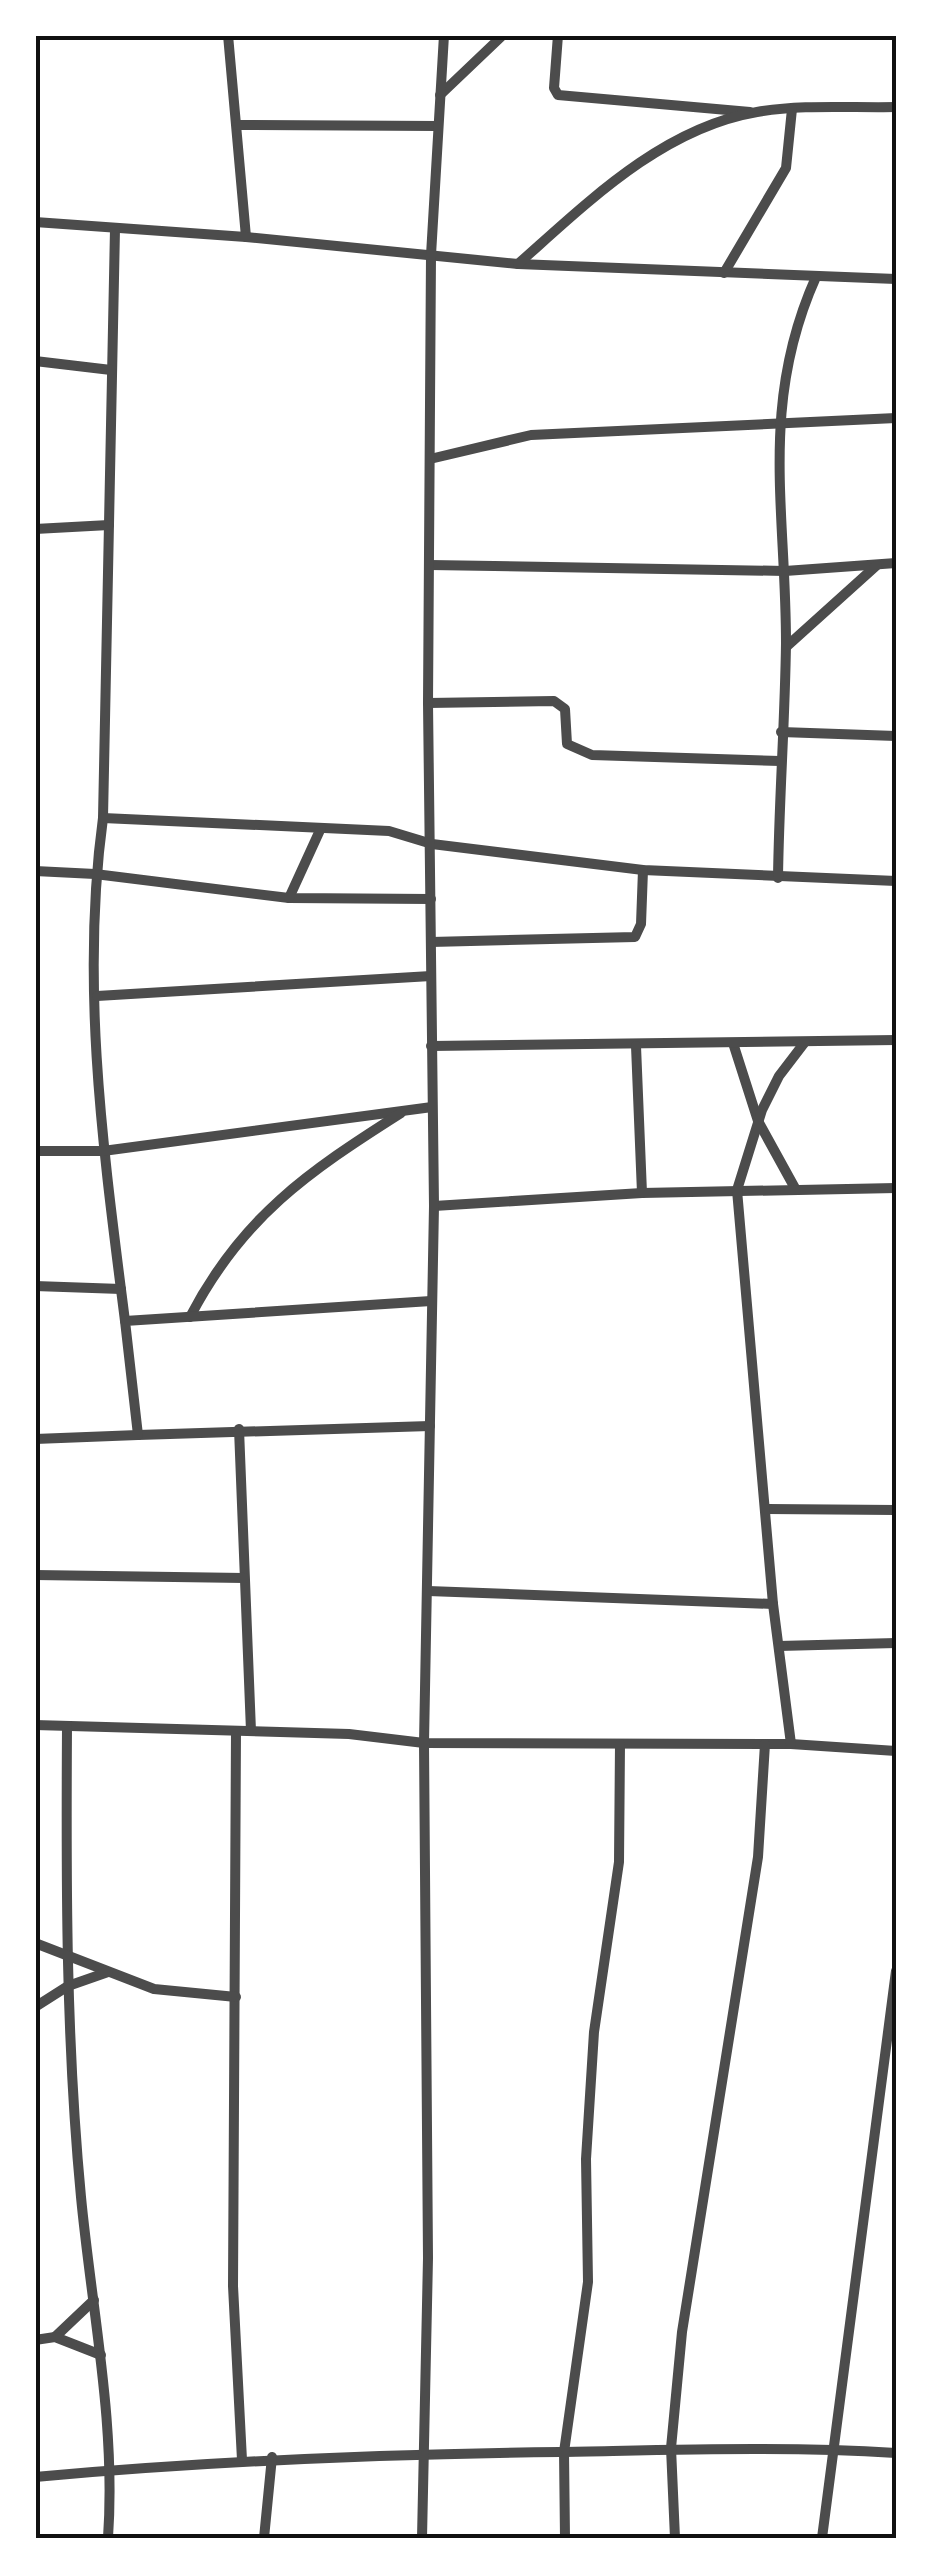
<svg xmlns="http://www.w3.org/2000/svg" width="931" height="2573" font-family="Overpass,sans-serif">
	<style>
		.lines { fill: none; stroke-linecap: round; stroke-linejoin: round }
		.minor { stroke: #4c4c4c; stroke-width: 10 }
		.neatline { fill: none; stroke: #111; stroke-width: 4 }
	</style>
	<rect width="100%" height="100%" fill="#fff"/>
	<g class="lines">
		<!-- minor -->
		<g class="minor">
			<path d="M228,35L246,237"/>
			<path d="M558,35L554,88L558,95L750,112"/>
			<path d="M440,95L503,35"/>
			<path d="M238,125L438,126"/>
			<path d="M35,222L246,237L518,264L896,279"/>
			<path d="M115,229L103,818C80,986 104,1155 125,1321"/>
			<path d="M518,264C587,203 662,128 757,112C802,104 850,108 896,107"/>
			<path d="M724,273L786,168L792,109"/>
			<path d="M35,361L111,370"/>
			<path d="M430,459L531,435L896,418"/>
			<path d="M35,529L109,525"/>
			<path d="M430,565L785,571L896,563"/>
			<path d="M786,647L877,565"/>
			<path d="M428,703L554,701L565,709L567,744L592,755L780,761"/>
			<path d="M781,732L896,736"/>
			<path d="M103,818L389,831L432,844L643,870L896,881"/>
			<path d="M35,871L95,874L289,898L431,899"/>
			<path d="M778,878C779,800 785,721 786,643C786,510 759,404 816,277"/>
			<path d="M289,898L321,828"/>
			<path d="M431,942L635,937L641,924L643,870"/>
			<path d="M97,996L431,976"/>
			<path d="M733,1043L758,1121L796,1190"/>
			<path d="M431,1046L896,1040"/>
			<path d="M636,1046L642,1193"/>
			<path d="M35,1151H103L432,1107"/>
			<path d="M434,1206L642,1193L896,1188"/>
			<path d="M35,1286L121,1289"/>
			<path d="M190,1317C242,1217 308,1172 401,1113"/>
			<path d="M239,1429L251,1731"/>
			<path d="M138,1435L430,1426"/>
			<path d="M35,1439L138,1435L125,1321L431,1301"/>
			<path d="M767,1509L896,1510"/>
			<path d="M35,1575L244,1578"/>
			<path d="M428,1591L773,1604"/>
			<path d="M779,1646L896,1643"/>
			<path d="M35,1725L349,1734L424,1743L791,1744L896,1751"/>
			<path d="M67,1726C66,1884 66,2040 81,2197C92,2312 116,2423 108,2538"/>
			<path d="M236,1731L233,2286L242,2460"/>
			<path d="M791,1744L773,1604L737,1190L762,1110L779,1076L805,1042"/>
			<path d="M35,1943L154,1989L236,1997"/>
			<path d="M35,2007L68,1986L108,1972"/>
			<path d="M55,2337L94,2300"/>
			<path d="M35,2340L55,2337L101,2355"/>
			<path d="M35,2477C211,2461 384,2454 560,2452C673,2450 784,2446 896,2453"/>
			<path d="M264,2538L272,2457"/>
			<path d="M422,2538L428,2258L424,1743L434,1206L428,703L431,255L444,35"/>
			<path d="M565,2538L564,2452L588,2282L586,2159L594,2032L619,1862L620,1744"/>
			<path d="M675,2538L671,2448L682,2332L758,1857L765,1744"/>
			<path d="M822,2538L896,1971"/>
		</g>
	</g>
	<!-- border -->
	<rect width="931" height="2573" fill="none" stroke="#ffffff" stroke-width="75"/>
	<rect x="38" y="38" width="856" height="2498" class="neatline"/>
</svg>
